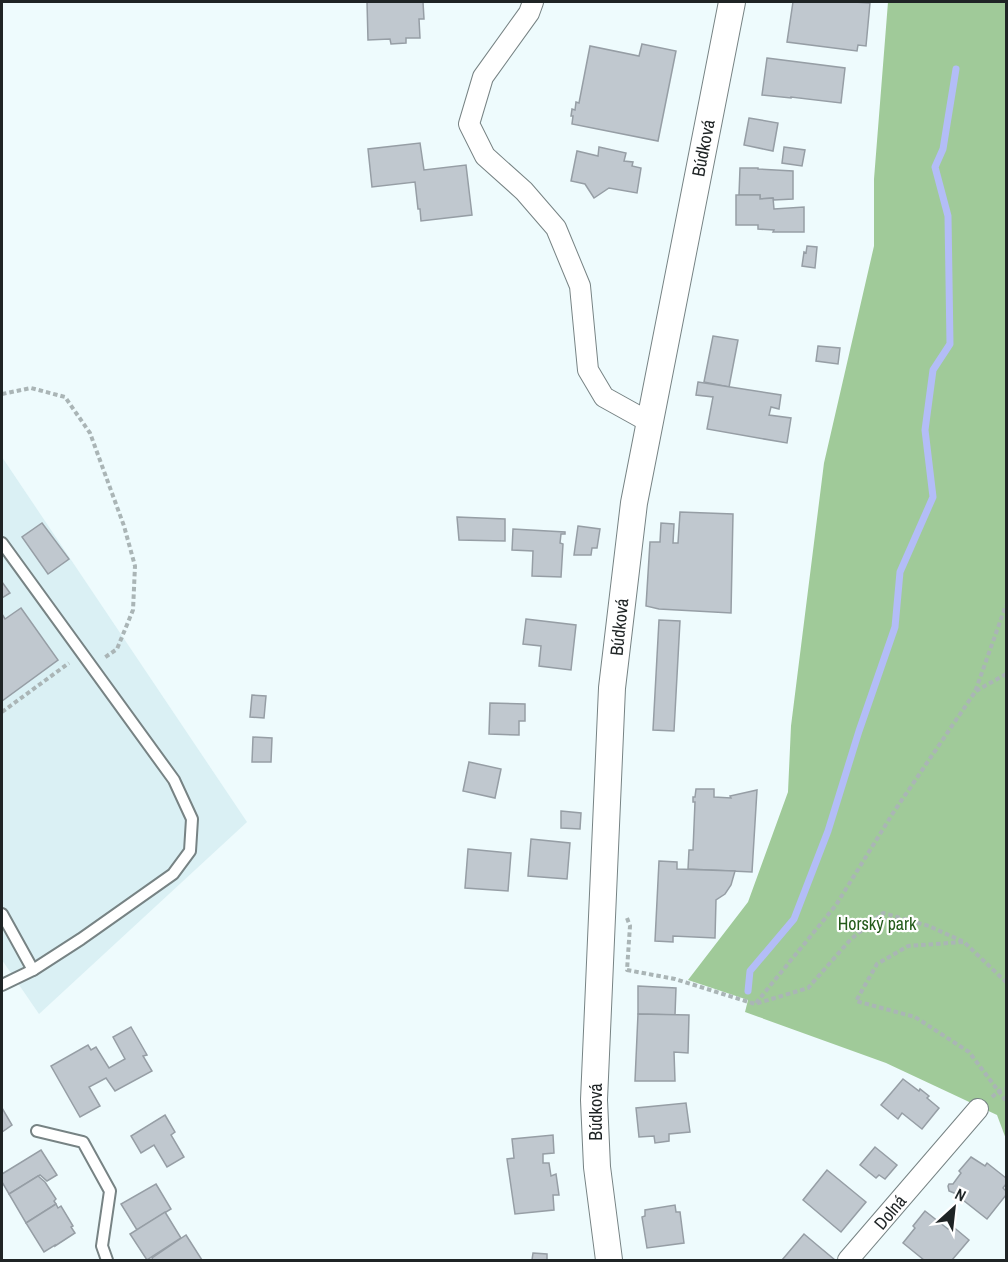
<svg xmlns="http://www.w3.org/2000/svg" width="1008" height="1262" font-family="'Archivo Narrow',sans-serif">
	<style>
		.built { fill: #daf0f4 }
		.forest { fill: #a0ca99 }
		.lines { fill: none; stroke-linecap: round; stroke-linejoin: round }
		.stream { stroke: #b3bdf7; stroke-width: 7 }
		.building { fill: #c0c8cf; stroke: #969ea5; stroke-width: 1.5 }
		.service-casing { stroke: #778384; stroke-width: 14 }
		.minor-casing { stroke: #778384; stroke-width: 22 }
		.tertiary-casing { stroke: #778384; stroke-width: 28 }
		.path { stroke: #aab5b6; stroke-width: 4; stroke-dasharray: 4.5 3; stroke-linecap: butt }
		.service { stroke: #fff; stroke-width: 10 }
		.minor { stroke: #fff; stroke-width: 20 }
		.tertiary { stroke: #fff; stroke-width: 26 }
		.labels { text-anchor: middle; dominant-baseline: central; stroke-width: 4.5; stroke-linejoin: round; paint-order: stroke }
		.street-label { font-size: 18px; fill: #1f2425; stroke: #fff }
		.park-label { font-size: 18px; fill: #245b1b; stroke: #fff }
	</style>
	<rect width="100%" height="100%" fill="#eefbfd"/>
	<!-- built -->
	<path class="built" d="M2,457L247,822L39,1014L2,960Z"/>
	<!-- forest -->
	<path class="forest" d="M888,2H1006V1139L997,1115L886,1063L745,1012L748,1000L688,980L748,902L788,792L791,726L824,463L874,246V179Z"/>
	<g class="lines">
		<!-- stream -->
		<path class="stream" d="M748,991L750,971L794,919L828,831L859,731L895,627L900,572L933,497L925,430L933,370L950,344L948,216L935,167L943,149L956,69"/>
	</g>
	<!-- building -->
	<g class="building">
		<path d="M367,2H423L424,19H419L420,38H406V43L391,44L390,39L368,40Z"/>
		<path d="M793,2H854L870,3L866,46L858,45L857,51L787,42Z"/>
		<path d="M642,44L676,51L658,141L572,124L573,116H571L572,109L575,110L576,102L579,103L590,46L639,56Z"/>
		<path d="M767,58L845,68L841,103L791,97V98L762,95Z"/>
		<path d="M749,118L778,123L773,151L744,145Z"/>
		<path d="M420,143L424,170L466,165L472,215L421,221L420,209H418L415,182L372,187L368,149Z"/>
		<path d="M599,147L626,153L624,161L633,162L632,166L641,168L637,193L609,188L594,198L585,184L571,181L577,151L598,156Z"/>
		<path d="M784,147L805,150L802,166L782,163Z"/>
		<path d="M740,168H758V169L793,171V199L774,200L773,198L760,199V195H739Z"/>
		<path d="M736,195H760V199L773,198L774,209L804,207V232H773L774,230L758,229V225H736Z"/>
		<path d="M807,246L817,247L815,268L802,266L804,252L806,253Z"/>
		<path d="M713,336L738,340L729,387L704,382Z"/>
		<path d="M818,346L840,348L838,364L816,361Z"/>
		<path d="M698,382L781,395L779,409L771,407L769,415L791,418L787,443L707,429L713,397L696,395Z"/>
		<path d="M680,512L733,514L731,613L659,609L646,606L650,542H660L661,523L674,524L673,543H678Z"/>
		<path d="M457,517L505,519V541L459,540Z"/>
		<path d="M42,523L69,559L48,574L22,537Z"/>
		<path d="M578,526L600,529L597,548H592L591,555H574Z"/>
		<path d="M513,529L565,532V534H561L560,543L563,544L561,577L532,576L533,551L512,550Z"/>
		<path d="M2,582L10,593L2,598Z"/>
		<path d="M21,608L58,660L2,701V614L5,619Z"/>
		<path d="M526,619L576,625L571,670L539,666L541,646L523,644Z"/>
		<path d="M659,620L680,621L674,731L653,730Z"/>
		<path d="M252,695L266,696L264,718L250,717Z"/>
		<path d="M490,703L525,704V721H519V735L489,734Z"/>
		<path d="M253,737L272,738L271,762H252Z"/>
		<path d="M469,762L501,769L495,798L463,791Z"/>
		<path d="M696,789H714V797L731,798L730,796L757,790L752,872L688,869L689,850H693L695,802H693V797H695Z"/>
		<path d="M561,811L581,813L580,829L561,828Z"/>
		<path d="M531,839L570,843L567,879L528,876Z"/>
		<path d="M468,849L511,853L508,891L465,888Z"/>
		<path d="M659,861L677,862V869L735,871L731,885L725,894L716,900L715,938L673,936V942L655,941Z"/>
		<path d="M638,986L676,988L675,1015L638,1014Z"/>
		<path d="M638,1014L689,1015L688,1053L674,1052L675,1081H635Z"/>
		<path d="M131,1027L147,1055L143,1056L152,1071L115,1091L106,1078L89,1087L100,1106L80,1117L51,1066L88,1045L91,1050L96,1047L109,1068L125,1059L113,1037Z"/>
		<path d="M903,1079L919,1091L920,1089L929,1096L927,1098L939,1108L922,1129L902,1113L898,1119L881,1105Z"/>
		<path d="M686,1103L690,1132L669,1134V1141L655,1143L654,1136L639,1137L636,1108Z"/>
		<path d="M2,1108L12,1125L2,1132Z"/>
		<path d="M165,1115L175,1132L171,1135L184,1157L167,1167L154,1145L141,1153L131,1136Z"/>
		<path d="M553,1135L554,1153L543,1154V1163H549L551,1176L556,1174L559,1195H553L554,1210L515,1214L507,1159L514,1158L512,1139Z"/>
		<path d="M875,1147L897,1165L885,1179L879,1175L876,1178L860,1165Z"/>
		<path d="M41,1150L57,1175L47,1181L40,1175L9,1194L2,1182V1174Z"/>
		<path d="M971,1157L985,1166L987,1163L1006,1178V1184L1003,1188L1006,1191V1195L987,1219L954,1193L949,1191L948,1186L949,1184H953L961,1173L959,1171Z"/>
		<path d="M827,1170L866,1202L841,1232L803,1200Z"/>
		<path d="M38,1176L45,1182L56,1199L54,1201L56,1204L26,1223L9,1194Z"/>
		<path d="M156,1184L171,1209L137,1230L121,1204Z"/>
		<path d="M56,1204L58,1208L61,1206L73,1226L71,1227L75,1233L55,1246V1245L44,1252L26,1223Z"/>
		<path d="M675,1205L676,1212H680L684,1243L647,1248L642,1217L645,1216V1210Z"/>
		<path d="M925,1211L948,1229L951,1225L969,1240L952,1260H924L903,1243L915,1228L913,1226Z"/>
		<path d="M165,1212L181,1238L147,1260L130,1234Z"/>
		<path d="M804,1234L817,1245L835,1260H782Z"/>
		<path d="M186,1235L202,1260H153L152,1258Z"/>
		<path d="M533,1253L547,1254V1260H532Z"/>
	</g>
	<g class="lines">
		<defs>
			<g id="service">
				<path d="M2,543L174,780L192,819L190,851L173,874L81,939L33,970L2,985"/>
				<path d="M2,914L33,970"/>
				<path d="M37,1131L83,1142L110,1191L102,1246L107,1260"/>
			</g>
			<g id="minor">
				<path d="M533,2L529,13L483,77L469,124L485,156L524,191L556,228L580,286L588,370L604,397L649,422"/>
				<path d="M848,1260L978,1109"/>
			</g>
			<path id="tertiary" d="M609,1260L597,1167L594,1100L612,688L634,503L732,2"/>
		</defs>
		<!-- service casing -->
		<use href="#service" class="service-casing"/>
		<!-- minor casing -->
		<use href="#minor" class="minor-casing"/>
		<!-- tertiary casing -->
		<use href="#tertiary" class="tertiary-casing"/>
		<!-- path -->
		<g class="path">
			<path d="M2,394L31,388L65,397L90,433L124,526L135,566L133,610L117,649L104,658"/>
			<path d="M976,691L1006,674"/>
			<path d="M2,712L69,663"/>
			<path d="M627,918L630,926L627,970L675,979L755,1004L808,988L851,939L883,913L929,926L964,942L1006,982"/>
			<path d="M963,942L908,946L877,964L856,1001L915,1017L969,1052L1006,1101"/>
			<path d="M756,1003L836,905L893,813L975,692L1006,605"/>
			<path d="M992,1097L999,1091L1006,1089"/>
		</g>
		<!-- service -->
		<use href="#service" class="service"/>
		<!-- minor -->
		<use href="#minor" class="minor"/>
		<!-- tertiary -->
		<use href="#tertiary" class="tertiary"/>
	</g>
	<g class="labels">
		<!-- street labels -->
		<g class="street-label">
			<text transform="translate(703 148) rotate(-79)">Búdková</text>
			<text transform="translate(619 627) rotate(-84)">Búdková</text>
			<text transform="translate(595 1112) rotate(-90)">Búdková</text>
			<text transform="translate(890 1212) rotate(-50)">Dolná</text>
		</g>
		<!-- park labels -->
		<g class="park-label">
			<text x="877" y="923">Horský park</text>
		</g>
	</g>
	<!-- border -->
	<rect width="1008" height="1262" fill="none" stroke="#1f2425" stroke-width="6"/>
	<!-- north arrow -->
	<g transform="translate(954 1208) rotate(27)" stroke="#ffffff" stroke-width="4.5" paint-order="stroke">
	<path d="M0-4.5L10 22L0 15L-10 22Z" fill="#1f2425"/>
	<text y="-9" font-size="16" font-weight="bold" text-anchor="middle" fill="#1f2425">N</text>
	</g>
</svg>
